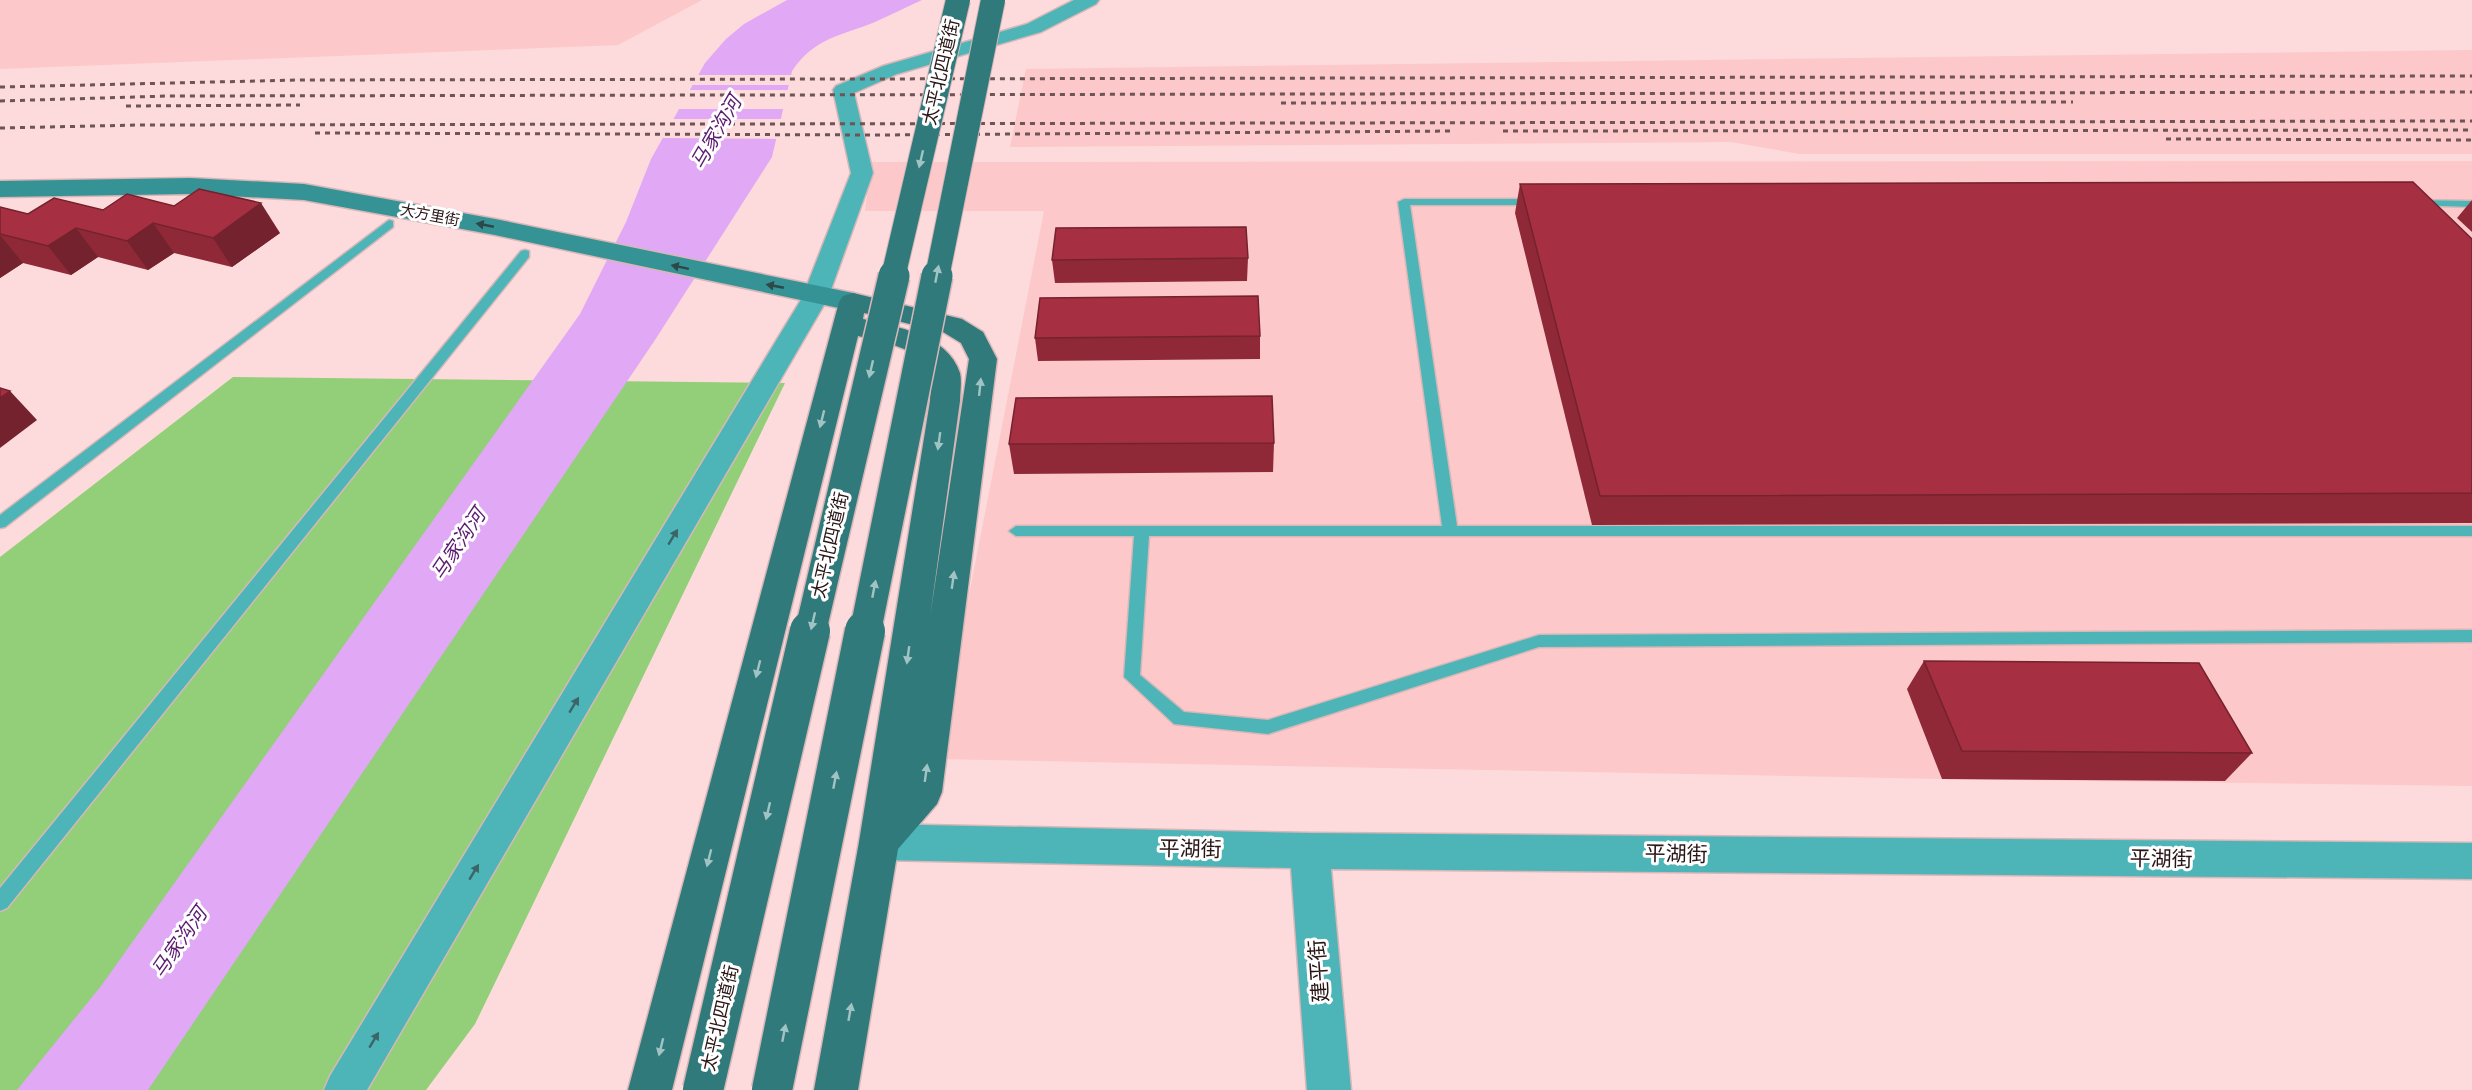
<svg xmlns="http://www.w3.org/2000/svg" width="2472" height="1090" font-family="'Crimson Pro','Noto Sans SC',serif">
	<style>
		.built { fill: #fcc8c9 }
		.green { fill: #92cf78 }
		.water { fill: #e0a8f5 }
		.pier { fill: #fddadb }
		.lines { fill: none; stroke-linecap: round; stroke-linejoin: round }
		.service-casing { stroke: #d7b7b8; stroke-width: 3 }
		.minor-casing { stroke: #d7b7b8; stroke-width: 3 }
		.tertiary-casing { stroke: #d7b7b8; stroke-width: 3 }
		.secondary-casing { stroke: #d7b7b8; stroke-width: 3 }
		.primary-casing { stroke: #d7b7b8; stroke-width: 3 }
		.service { fill: #4db5b7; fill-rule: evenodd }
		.minor { fill: #4db5b7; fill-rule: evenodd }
		.tertiary { fill: #4db5b7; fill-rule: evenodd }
		.secondary { fill: #359395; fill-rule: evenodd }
		.primary { fill: #307a7b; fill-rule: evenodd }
		.rail { stroke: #6d5455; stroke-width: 3; stroke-dasharray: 5 5; stroke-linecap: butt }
		.primary-bridge-far2-casing { stroke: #d7b7b8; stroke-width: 26; stroke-linecap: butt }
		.primary-bridge-far1-casing { stroke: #d7b7b8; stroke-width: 34; stroke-linecap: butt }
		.primary-bridge-casing { stroke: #d7b7b8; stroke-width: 43; stroke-linecap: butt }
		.primary-bridge-far2 { stroke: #307a7b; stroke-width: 24 }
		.primary-bridge-far1 { stroke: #307a7b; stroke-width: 31 }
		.primary-bridge { stroke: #307a7b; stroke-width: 40 }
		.wall { fill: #8f2938 }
		.shaded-wall { fill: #74222e }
		.building { fill: #a63041; stroke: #74222e; stroke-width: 1.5 }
		.oneway { fill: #a2c3c4 }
		.oneway2 { fill: #2e4749 }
		.oneway3 { fill: #3b6566 }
		.labels { text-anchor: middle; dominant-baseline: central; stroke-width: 6; stroke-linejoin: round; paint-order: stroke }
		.far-street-label { font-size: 15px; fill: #291516; stroke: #fff }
		.street-label { font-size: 18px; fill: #291516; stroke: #fff }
		.water-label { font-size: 20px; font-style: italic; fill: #5b1a6f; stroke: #fff }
		.near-street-label { font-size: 21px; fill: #291516; stroke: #fff }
	</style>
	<rect width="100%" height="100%" fill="#fddadb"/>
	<!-- built -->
	<g class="built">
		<path d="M0,0H702L618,45L0,69Z"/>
		<path d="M2472,50V154H1800L1731,142L1010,147L1026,69Z"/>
		<path d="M2472,161V786L1942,779L937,759L1044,211H865L871,162Z"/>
	</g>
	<!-- green -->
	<path class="green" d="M233,377L785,383L475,1024L426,1090H0V557Z"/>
	<!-- water -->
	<path class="water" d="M787,0H922C906,7 891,15 875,22C841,36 815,37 792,71L772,157L655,340L148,1090H17L101,986L580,314L626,222L651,159L705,63L726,39L744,24Z"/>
	<!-- pier -->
	<g class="pier">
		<path d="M695,75H794L792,85H689Z"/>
		<path d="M687,90H791L786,109H676Z"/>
		<path d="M670,119H784L780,139L659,138Z"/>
	</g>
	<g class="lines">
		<defs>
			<g id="service">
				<path d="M1404,199H1536L1542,202L1536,205H1410L1457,526H2472V536H1149L1140,675L1184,712L1268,720L1539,635L2472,630V642L1539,647L1268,734L1174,724L1124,677L1134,536H1016L1009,531L1016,526H1442L1398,202Z"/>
				<path d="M2415,200L2472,201V207L2411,205V201Z"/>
				<path d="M389,220L393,221V227L5,527L0,528V515Z"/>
				<path d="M525,250L529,251V257L7,908L0,911V888L521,251Z"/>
			</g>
			<path id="minor" d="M1074,0H1099L1096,4L1041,32L897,74L854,93L873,173L828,298L367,1090H324L330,1076L802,298L851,173L833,90L836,86L883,66L1027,24Z"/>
			<path id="tertiary" d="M879,824L1310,833L2472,843V879L1331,869L1351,1090H1307L1291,868L879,860L865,854L859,842L865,830Z"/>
			<path id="secondary" d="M190,178L304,184L495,219L853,293L863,296L867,302L863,308L853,311L495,235L304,200L190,194L0,197V181Z"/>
			<path id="primary" d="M853,293L962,319L983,332L997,359L942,792L937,804L898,849L858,1090H814L859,842L930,401C930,392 933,381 930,372C921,348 880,341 858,336L672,1090H628L839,302L843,296ZM864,313L943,332L961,343L969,359L930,617L960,401C960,392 962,382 960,373C947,334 897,327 863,319Z"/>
		</defs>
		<!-- service casing -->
		<use href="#service" class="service-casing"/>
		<!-- minor casing -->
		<use href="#minor" class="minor-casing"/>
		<!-- tertiary casing -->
		<use href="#tertiary" class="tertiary-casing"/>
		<!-- secondary casing -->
		<use href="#secondary" class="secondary-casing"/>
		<!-- primary casing -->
		<use href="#primary" class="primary-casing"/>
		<!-- service -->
		<use href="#service" class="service"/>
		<!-- minor -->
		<use href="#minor" class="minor"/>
		<!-- tertiary -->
		<use href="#tertiary" class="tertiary"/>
		<!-- secondary -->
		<use href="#secondary" class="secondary"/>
		<!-- primary -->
		<use href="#primary" class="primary"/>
		<!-- rail -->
		<g class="rail">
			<path d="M0,87L300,80L2472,76"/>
			<path d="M0,101L169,96L2472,92"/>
			<path d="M1281,103L2073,102"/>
			<path d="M126,106L300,105"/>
			<path d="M0,128L139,125L2472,121"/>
			<path d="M1503,131L2472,130"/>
			<path d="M315,133L878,135L1455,131"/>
			<path d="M2166,139L2472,140"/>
		</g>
		<defs>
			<g id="primary-bridge-far2">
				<path d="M893,277L958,0"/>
				<path d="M937,277L993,0"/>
			</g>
			<g id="primary-bridge-far1">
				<path d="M810,633L894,276"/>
				<path d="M865,633L937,276"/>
			</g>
			<g id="primary-bridge">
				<path d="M703,1090L810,631"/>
				<path d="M772,1090L865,631"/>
			</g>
		</defs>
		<!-- primary-bridge-far2 casing -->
		<use href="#primary-bridge-far2" class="primary-bridge-far2-casing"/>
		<!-- primary-bridge-far1 casing -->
		<use href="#primary-bridge-far1" class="primary-bridge-far1-casing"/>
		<!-- primary-bridge casing -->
		<use href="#primary-bridge" class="primary-bridge-casing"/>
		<!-- primary-bridge-far2 -->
		<use href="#primary-bridge-far2" class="primary-bridge-far2"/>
		<!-- primary-bridge-far1 -->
		<use href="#primary-bridge-far1" class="primary-bridge-far1"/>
		<!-- primary-bridge -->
		<use href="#primary-bridge" class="primary-bridge"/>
	</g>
	<!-- wall -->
	<g class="wall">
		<path d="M1520,184L2472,239V523L1592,525L1515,213Z"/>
		<path d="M2472,200V232L2457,218Z"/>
		<path d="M0,207L28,214L103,210L280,233L232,267L174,253L148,270L98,257L71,275L23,263L0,278Z"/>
		<path d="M1248,258L1247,281L1055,283L1052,260Z"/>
		<path d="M1260,336V359L1038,361L1035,338Z"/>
		<path d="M1274,443L1273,472L1014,474L1009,444Z"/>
		<path d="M1924,661L2252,753L2225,781L1942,779L1907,689Z"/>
	</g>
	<!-- shaded-wall -->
	<g class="shaded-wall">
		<path d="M261,203L280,233L232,267L213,238Z"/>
		<path d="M153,223L174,253L148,270L127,241Z"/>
		<path d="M76,228L98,257L71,275L48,246Z"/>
		<path d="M0,235L23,263L0,278Z"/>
		<path d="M10,391L37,420L0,448V398Z"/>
	</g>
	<!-- building -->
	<g class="building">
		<path d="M2413,182L2472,239V493L1600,496L1520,184Z"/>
		<path d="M199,189L261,203L213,238L153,223L127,241L76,228L48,246L0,234V207L28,214L54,198L103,210L127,194L174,206Z"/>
		<path d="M1246,227L1248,258L1052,260L1056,228Z"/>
		<path d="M1258,296L1260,336L1035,338L1040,298Z"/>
		<path d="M0,388L10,391L0,398Z"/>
		<path d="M1272,396L1274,443L1009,444L1016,398Z"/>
		<path d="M1924,661L2199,663L2252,753L1962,751Z"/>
	</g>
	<!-- one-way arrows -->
	<defs><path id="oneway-solid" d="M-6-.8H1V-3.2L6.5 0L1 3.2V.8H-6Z" transform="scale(1.5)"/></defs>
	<g class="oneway">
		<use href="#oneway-solid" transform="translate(921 159) rotate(103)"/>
		<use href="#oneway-solid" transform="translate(937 274) rotate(-79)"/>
		<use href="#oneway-solid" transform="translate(871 369) rotate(103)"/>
		<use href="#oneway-solid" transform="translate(980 387) rotate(-84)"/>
		<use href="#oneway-solid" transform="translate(822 419) rotate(104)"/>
		<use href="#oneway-solid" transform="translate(939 441) rotate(98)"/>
		<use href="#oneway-solid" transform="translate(953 580) rotate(-82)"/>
		<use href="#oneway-solid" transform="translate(874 589) rotate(-79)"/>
		<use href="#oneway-solid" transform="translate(813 621) rotate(103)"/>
		<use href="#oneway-solid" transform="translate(908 655) rotate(98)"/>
		<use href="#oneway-solid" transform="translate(758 669) rotate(104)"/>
		<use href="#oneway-solid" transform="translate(926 773) rotate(-82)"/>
		<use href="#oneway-solid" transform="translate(835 780) rotate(-79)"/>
		<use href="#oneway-solid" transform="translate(768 811) rotate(103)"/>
		<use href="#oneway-solid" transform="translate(709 858) rotate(104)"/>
		<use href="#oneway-solid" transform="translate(850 1012) rotate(-80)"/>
		<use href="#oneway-solid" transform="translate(784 1033) rotate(-79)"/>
		<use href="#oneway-solid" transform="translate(661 1047) rotate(104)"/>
	</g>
	<g class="oneway2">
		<use href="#oneway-solid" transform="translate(485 225) rotate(-169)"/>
		<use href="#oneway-solid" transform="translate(680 267) rotate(-168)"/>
		<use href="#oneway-solid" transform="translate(775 286) rotate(-169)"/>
	</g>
	<g class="oneway3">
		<use href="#oneway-solid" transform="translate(673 537) rotate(-59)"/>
		<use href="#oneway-solid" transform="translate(574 705) rotate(-59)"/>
		<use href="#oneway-solid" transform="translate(474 872) rotate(-59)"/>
		<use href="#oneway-solid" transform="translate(374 1040) rotate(-59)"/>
	</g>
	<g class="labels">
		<!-- far-street labels -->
		<g class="far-street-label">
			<text transform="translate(430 215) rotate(11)">大方里街</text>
		</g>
		<!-- street labels -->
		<g class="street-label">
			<text transform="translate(941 72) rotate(-77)">太平北四道街</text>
			<text transform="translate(830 545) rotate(-77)">太平北四道街</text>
			<text transform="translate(720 1018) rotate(-77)">太平北四道街</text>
		</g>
		<!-- water labels -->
		<g class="water-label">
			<text transform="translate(716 132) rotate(-60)">马家沟河</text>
			<text transform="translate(458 544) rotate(-56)">马家沟河</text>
			<text transform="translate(179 942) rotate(-55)">马家沟河</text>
		</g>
		<!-- near-street labels -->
		<g class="near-street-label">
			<text transform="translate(1190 849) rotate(1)">平湖街</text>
			<text transform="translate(1676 854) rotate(1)">平湖街</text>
			<text transform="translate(2161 859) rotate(1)">平湖街</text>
			<text transform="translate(1319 971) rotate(-94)">建平街</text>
		</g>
	</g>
</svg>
